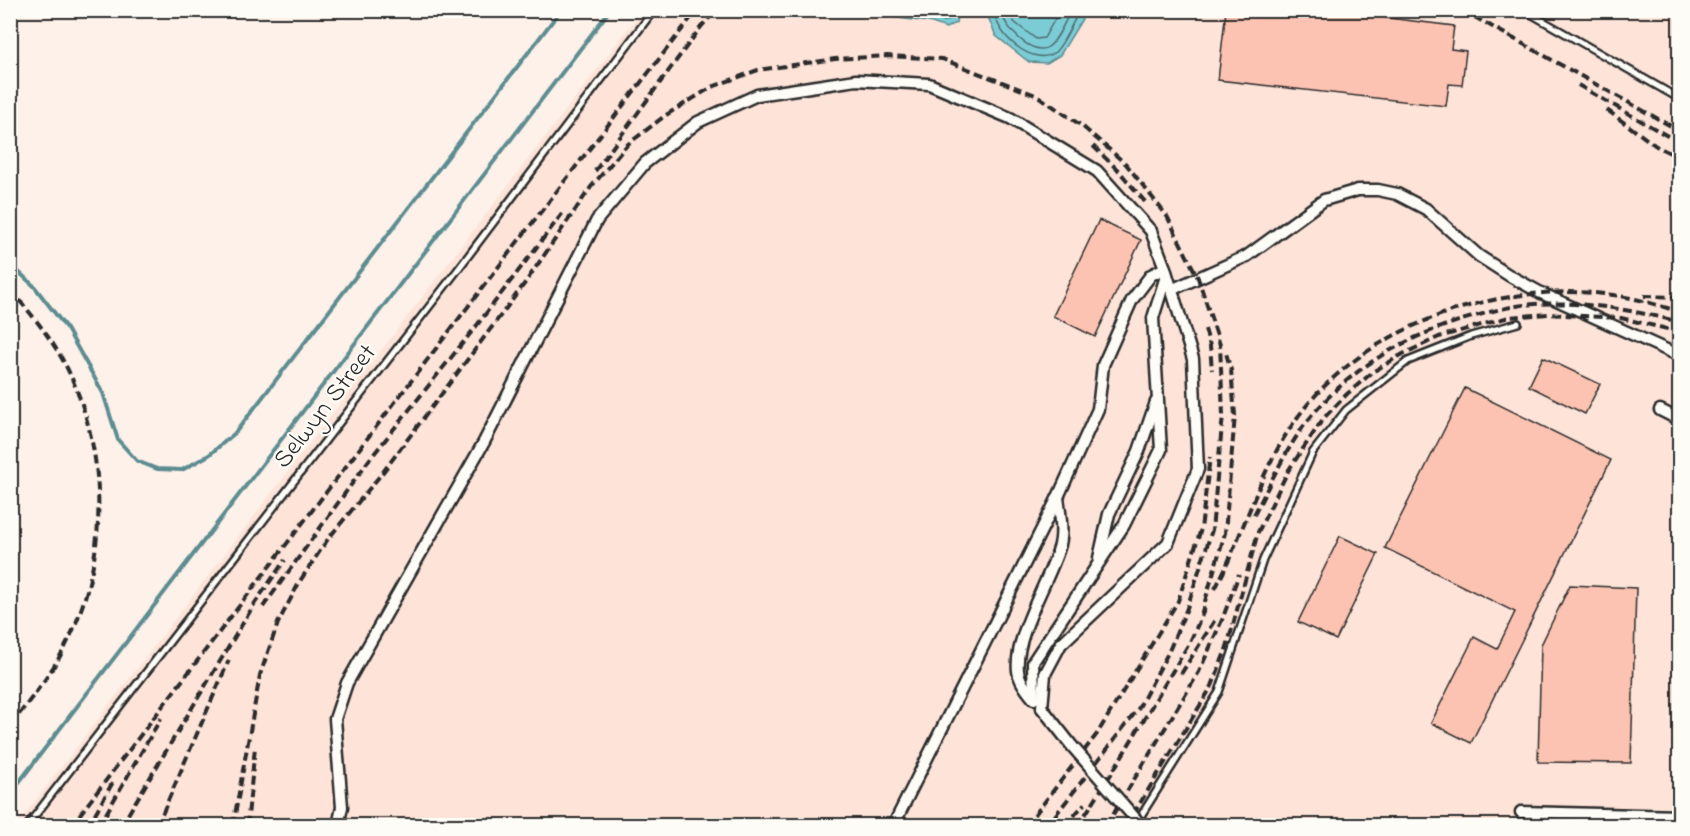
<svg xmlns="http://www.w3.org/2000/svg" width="1690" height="836" font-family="'Indie Flower',sans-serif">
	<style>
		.built { fill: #fde3d8 }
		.water { fill: #7cccd5; stroke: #5c8c91; stroke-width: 1.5 }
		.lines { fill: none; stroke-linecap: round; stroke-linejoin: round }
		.shore { stroke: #4b6b6f; stroke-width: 1.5 }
		.stream { stroke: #5c8c91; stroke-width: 4 }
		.building { fill: #fdc3b2; stroke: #2b2b2b; stroke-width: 1.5 }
		.service-casing { stroke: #2b2b2b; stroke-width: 10 }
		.minor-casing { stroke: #2b2b2b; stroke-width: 15 }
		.service { stroke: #fdfcf7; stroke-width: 5 }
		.minor { stroke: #fdfcf7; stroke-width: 10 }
		.rail { stroke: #2b2b2b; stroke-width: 4; stroke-dasharray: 9 4.5; stroke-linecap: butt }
		.minor-bridge-casing { stroke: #2b2b2b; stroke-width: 15; stroke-linecap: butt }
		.minor-bridge { stroke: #fdfcf7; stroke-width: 10 }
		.labels { text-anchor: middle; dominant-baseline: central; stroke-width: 4.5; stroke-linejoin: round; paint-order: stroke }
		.street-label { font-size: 26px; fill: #2b2b2b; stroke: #fdfcf7 }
	</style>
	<rect width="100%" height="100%" fill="#fdf1e9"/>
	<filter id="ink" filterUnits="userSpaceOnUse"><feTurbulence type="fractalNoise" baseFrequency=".0167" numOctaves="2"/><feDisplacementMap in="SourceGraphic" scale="12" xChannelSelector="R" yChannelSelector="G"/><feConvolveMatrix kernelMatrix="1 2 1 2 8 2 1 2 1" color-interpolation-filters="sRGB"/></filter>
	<g filter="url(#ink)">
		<!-- built -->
		<path class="built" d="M642,11H1679V825L16,826Z"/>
		<!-- water -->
		<g class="water">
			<path d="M843,11H958L956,23L946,28L929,22Z"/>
			<path d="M989,11V10L1087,11L1060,55L1047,63L1029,62L996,36L988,17Z"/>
		</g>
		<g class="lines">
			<!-- shore -->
			<g class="shore">
				<path d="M887,10L930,16L945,21L950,19L952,10"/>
				<path d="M995,10C993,33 1034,69 1055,52C1064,44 1073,21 1080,10"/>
				<path d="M1002,10C1001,26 1033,57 1048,47C1058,40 1065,21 1071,10"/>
				<path d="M1011,10L1014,22L1036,39L1044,38L1060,10"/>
			</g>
			<!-- stream -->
			<g class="stream">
				<path d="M10,264L34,286L67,329L103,393L118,440L137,461L157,469L182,470L209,455L235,433L561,10"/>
				<path d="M10,794L610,10"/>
			</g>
		</g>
		<!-- building -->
		<g class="building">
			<path d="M1226,10H1322L1454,26L1451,49L1466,51L1462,85L1449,84L1446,106L1218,80Z"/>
			<path d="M1099,220L1141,240L1095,337L1053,316Z"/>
			<path d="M1543,357L1600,384L1585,414L1529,386Z"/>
			<path d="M1465,388L1611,460L1471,743L1431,723L1474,637L1497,649L1515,612L1385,548Z"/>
			<path d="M1340,536L1378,554L1336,640L1298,622Z"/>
			<path d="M1570,585L1636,588L1631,763L1538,762L1541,645Z"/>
		</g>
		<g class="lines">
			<defs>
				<g id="service">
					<path d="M1524,10L1680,99"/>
					<path d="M1137,822L1219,692L1263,560L1313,452L1346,410L1408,361L1471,336L1518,323"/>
					<path d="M27,826L456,272L654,10"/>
				</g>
				<g id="minor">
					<path d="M1171,290L1247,256L1324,200L1358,190H1378L1397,194L1426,209L1479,256L1510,276L1541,293L1680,356"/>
					<path d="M1660,410L1680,420"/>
					<path d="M1099,558L1109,514L1139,451L1156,402"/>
					<path d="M1034,698L1033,662L1124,525L1161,450L1153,318L1166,276"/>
					<path d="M1034,699C1028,692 1019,681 1018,671C1014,636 1048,583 1059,548C1064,533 1060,513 1058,497"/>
					<path d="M1521,812L1680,816"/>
					<path d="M338,826L342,807L335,719L347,683L484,442L597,220L645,163L698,122L757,95L856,80L929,84L1010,118L1097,171L1151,231L1165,268L1193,359L1198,469L1168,543L1061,644L1045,674L1042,708"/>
					<path d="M893,826L1058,497L1098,409L1103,365L1132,300L1151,275L1165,268"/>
				</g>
			</defs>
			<!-- service casing -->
			<use href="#service" class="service-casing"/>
			<!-- minor casing -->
			<use href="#minor" class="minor-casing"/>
			<!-- service -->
			<use href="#service" class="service"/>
			<!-- minor -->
			<use href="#minor" class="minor"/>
			<!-- rail -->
			<g class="rail">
				<path d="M1462,10L1680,131"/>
				<path d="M1578,85L1680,143"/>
				<path d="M1607,110L1656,146L1680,158"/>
				<path d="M1093,146L1119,171L1146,203"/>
				<path d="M595,171L701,27L716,10"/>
				<path d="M10,290C32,314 52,339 67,368C110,456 109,564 63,651C48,678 29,701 10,726"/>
				<path d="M1644,296L1680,297"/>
				<path d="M1205,329L1210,346L1212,370"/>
				<path d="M1254,515C1269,485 1284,454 1303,427C1345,370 1405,336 1472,317C1493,311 1513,305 1535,304C1584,301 1632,310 1680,322"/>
				<path d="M1215,589C1245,532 1258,472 1297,418C1365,324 1501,280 1613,295C1636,298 1658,305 1680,312"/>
				<path d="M263,607L369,460L474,329L562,214"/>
				<path d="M1201,615L1225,533L1235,415L1231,370L1225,350"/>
				<path d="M1181,674L1216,618"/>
				<path d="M71,826L509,253L697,10"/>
				<path d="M88,826L113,782"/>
				<path d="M99,826L161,718"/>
				<path d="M121,826L255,603L285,560"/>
				<path d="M157,826L229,660"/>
				<path d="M233,826L260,675L278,623L300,581L328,539L383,472L525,283L591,187L628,144L666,115L712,87L758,70L835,59L887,56L942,59L1038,96L1082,126L1126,164L1167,216L1198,278L1220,345L1223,415L1212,530L1187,608L1169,651L1138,709L1047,826"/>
				<path d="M247,826L255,747"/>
				<path d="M1026,826L1097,734L1178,601L1201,529L1210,457"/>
				<path d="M1065,826L1085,803"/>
				<path d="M1078,826L1113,771L1190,642L1205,608"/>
				<path d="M1106,826L1199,672L1222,620L1239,574"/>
				<path d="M1126,826L1212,686L1227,647L1258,532L1288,471L1323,419L1347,394L1374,371L1403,354L1439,337L1509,317L1548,314L1621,318L1680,332"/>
			</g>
			<defs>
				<path id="minor-bridge" d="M1042,708L1072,746L1140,824"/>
			</defs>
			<!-- minor-bridge casing -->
			<use href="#minor-bridge" class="minor-bridge-casing"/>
			<!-- minor-bridge -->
			<use href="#minor-bridge" class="minor-bridge"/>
		</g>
	</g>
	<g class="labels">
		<!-- street labels -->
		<g class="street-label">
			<text transform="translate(326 407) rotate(-52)">Selwyn Street</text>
		</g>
	</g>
	<!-- margin -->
	<rect width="1690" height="836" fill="none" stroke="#fdfcf7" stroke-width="36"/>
	<rect x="18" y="18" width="1654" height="800" fill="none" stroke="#2b2b2b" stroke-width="2" filter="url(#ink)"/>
</svg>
